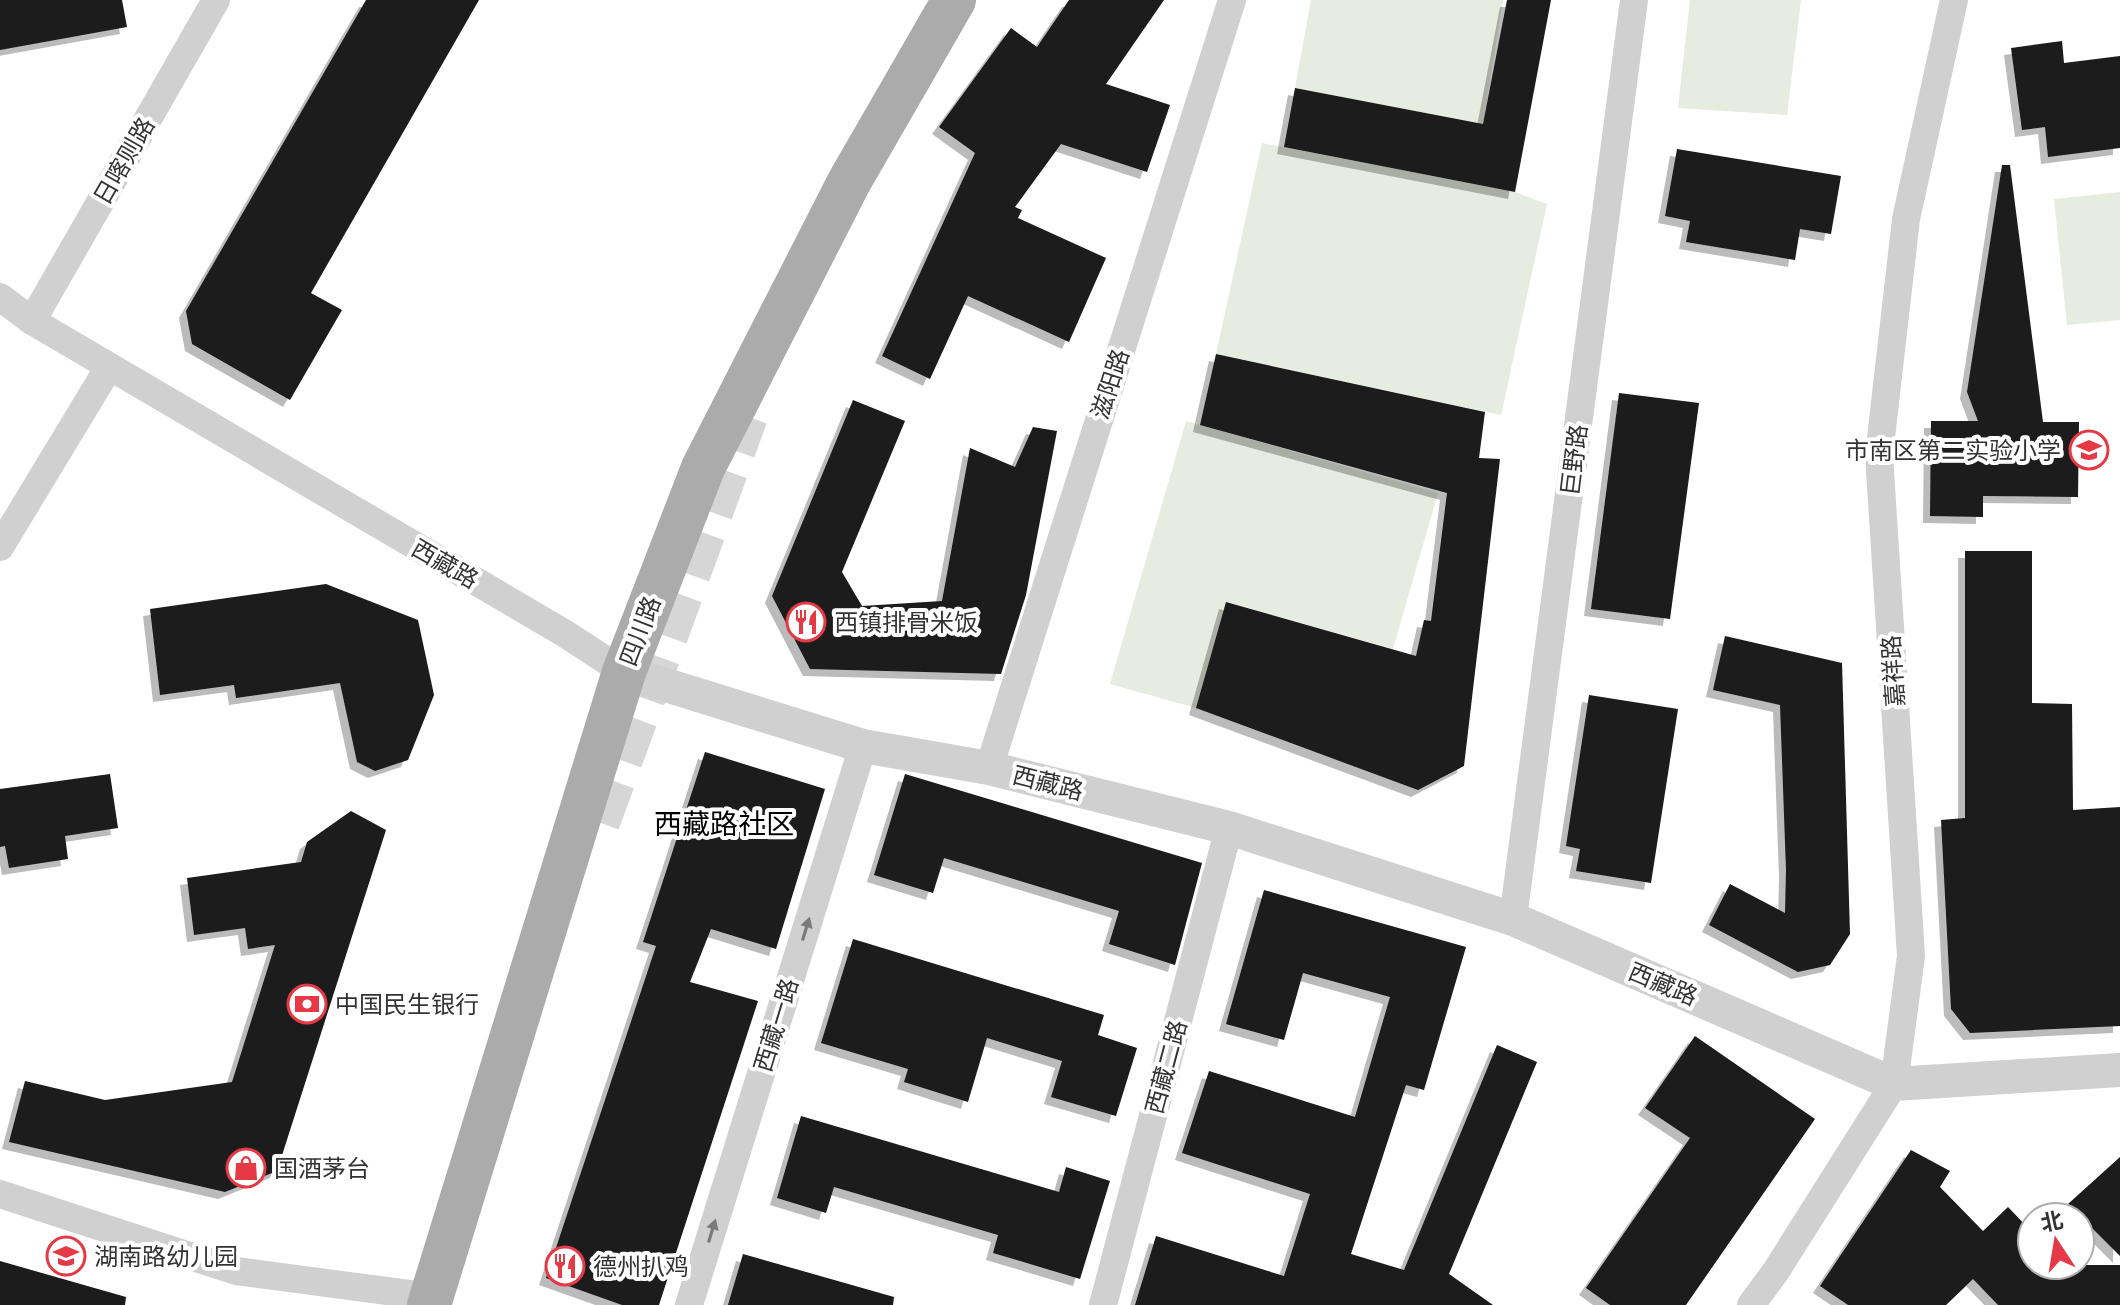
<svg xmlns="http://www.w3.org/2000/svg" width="2120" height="1305" font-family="Helvetica,'Noto Sans SC',sans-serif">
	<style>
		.green { fill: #e6ecdf }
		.building { fill: #1a1a1a; filter: url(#shadow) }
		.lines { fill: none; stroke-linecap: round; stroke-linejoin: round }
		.trunk-tunnel { stroke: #d6d6d6; stroke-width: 44; stroke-dasharray: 44 22; stroke-linecap: butt }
		.minor { stroke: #d0d0d0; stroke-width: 28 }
		.tertiary { stroke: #d0d0d0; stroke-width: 34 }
		.primary { stroke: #ababab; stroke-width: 44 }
		.oneway { fill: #7a7a7a }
		.labels { text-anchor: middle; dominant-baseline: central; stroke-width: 8; stroke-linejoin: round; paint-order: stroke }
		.street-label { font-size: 24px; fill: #333; stroke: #fff }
		.poi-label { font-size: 24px; fill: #333; stroke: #fff; text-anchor: start }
		.quarter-label { font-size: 28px; fill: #000; stroke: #fff }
	</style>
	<defs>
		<filter id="shadow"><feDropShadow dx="-7" dy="7" stdDeviation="0" flood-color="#0004"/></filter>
	</defs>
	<rect width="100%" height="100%" fill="#fff"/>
	<!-- green -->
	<g class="green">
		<path d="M1311,0H1503L1483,124L1295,88Z"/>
		<path d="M1690,0H1801L1787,115L1678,108Z"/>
		<path d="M1262,143L1515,192L1547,204L1501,415L1216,354Z"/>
		<path d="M2120,192V320L2067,325L2054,199Z"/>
		<path d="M1186,421L1438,493L1393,649L1227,602L1196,708L1110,684Z"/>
	</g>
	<!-- building -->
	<g class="building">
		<path d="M0,0H122L127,27L0,50Z"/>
		<path d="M366,0H479L311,293L342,310L290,400L192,344L186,311Z"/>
		<path d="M1069,0H1164L1106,84L1170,105L1147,172L1061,144L1015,207L1022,210L1018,218L1106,258L1069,342L968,296L930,379L882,356L975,153L939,127L1011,28L1037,47Z"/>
		<path d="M1507,0H1551L1515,192L1284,147L1295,88L1483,124Z"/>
		<path d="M2062,41L2064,63L2120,56V148L2048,157L2045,127L2022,130L2011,48Z"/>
		<path d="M1677,149L1841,176L1831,234L1800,229L1795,260L1686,242L1690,221L1665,216Z"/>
		<path d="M2002,165H2010L2043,422H2079L2078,497L1983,496V517L1930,516L1931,421H1978L1967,392Z"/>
		<path d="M1216,354L1485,412L1479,458L1500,459L1464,766L1418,790L1196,708L1226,602L1416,656L1424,620L1431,621L1447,493L1200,425Z"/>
		<path d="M1619,393L1699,403L1670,619L1591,609Z"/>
		<path d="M853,400L905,421L842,572L862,606L942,601L970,448L1015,467L1033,427L1057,431L1026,595L1001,674L810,669L772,596Z"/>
		<path d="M1965,551H2032V703L2072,704L2073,810L2120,807V1026L1970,1033L1951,1009L1941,820L1965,818Z"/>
		<path d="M326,584L418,620L434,695L408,760L375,771L357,762L340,683L236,698L234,685L160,695L150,609Z"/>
		<path d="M1725,636L1842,663L1850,934L1830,965L1798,972L1709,925L1730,884L1785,913L1786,870L1780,705L1713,690Z"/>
		<path d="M1589,695L1678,709L1651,883L1576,871L1580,849L1566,846Z"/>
		<path d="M705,752L825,789L776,949L711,929L690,982L758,1001L659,1305H622L546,1278L656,946L643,942Z"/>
		<path d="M110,774L118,828L65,836L68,859L9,868L5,846L0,847V789Z"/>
		<path d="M905,774L1202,863L1175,965L1109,944L1119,911L944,858L933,893L874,875Z"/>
		<path d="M351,811L386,830L277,1171L225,1192L9,1142L25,1081L105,1100L232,1082L275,945L248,949L245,928L194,935L187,878L301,862L307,842Z"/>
		<path d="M1264,890L1466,947L1424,1090L1406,1085L1351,1254L1404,1270L1497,1045L1537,1062L1449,1274L1493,1305H1135L1156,1236L1284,1276L1310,1194L1182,1153L1209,1071L1355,1117L1390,997L1303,973L1284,1040L1226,1024Z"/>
		<path d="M853,939L1104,1015L1098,1035L1137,1048L1116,1116L1051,1097L1062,1061L987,1038L968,1102L904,1082L908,1069L821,1043Z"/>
		<path d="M1695,1036L1815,1119L1686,1305H1610L1586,1288L1690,1138L1645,1108Z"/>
		<path d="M801,1116L1059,1192L1066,1167L1110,1181L1080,1279L993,1253L998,1235L834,1187L826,1213L777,1198Z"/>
		<path d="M1911,1150L1950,1171L1940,1187L1983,1231L2008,1207L2032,1232V1265H2120V1305H1998L1973,1279L1946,1305H1848L1820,1286Z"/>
		<path d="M2120,1157V1256L2068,1204Z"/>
		<path d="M743,1254L894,1297L893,1305H728Z"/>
		<path d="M0,1261L126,1297L125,1305H0Z"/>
	</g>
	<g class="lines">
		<!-- trunk-tunnel -->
		<path class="trunk-tunnel" d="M598,822L746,416"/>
		<!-- minor -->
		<g class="minor">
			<path d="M0,297L32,321L564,633L624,672"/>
			<path d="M32,321L216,0"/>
			<path d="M0,547L109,367"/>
			<path d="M989,768L1232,0"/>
			<path d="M1513,919L1634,0"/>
			<path d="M0,1194L236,1271L432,1297"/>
			<path d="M689,1305L863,746"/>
			<path d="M1103,1305L1229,828"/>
			<path d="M1751,1305L1776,1271L1894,1084L1911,956L1879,455L1906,219L1954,0"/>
		</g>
		<!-- tertiary -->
		<path class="tertiary" d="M624,672L863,746L989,768L1229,828L1513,919L1894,1084L2120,1070"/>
		<!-- primary -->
		<path class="primary" d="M429,1305L624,672L703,468L849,182L954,0"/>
	</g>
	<!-- one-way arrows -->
	<defs><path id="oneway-solid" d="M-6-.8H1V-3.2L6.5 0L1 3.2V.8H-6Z" transform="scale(2)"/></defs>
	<g class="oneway">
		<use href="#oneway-solid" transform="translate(806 929) rotate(-73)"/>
		<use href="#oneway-solid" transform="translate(712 1231) rotate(-73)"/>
	</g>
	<!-- icons -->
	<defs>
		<symbol id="school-ring" viewBox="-11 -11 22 22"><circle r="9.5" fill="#fff" stroke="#e63946" stroke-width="1.5"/><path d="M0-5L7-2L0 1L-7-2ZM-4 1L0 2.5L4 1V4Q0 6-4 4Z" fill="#e63946"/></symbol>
		<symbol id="restaurant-ring" viewBox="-11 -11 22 22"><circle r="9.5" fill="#fff" stroke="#e63946" stroke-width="1.5"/><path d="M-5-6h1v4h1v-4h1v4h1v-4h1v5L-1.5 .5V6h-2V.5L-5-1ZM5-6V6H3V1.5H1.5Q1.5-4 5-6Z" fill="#e63946"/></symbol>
		<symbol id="bank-ring" viewBox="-11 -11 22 22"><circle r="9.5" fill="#fff" stroke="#e63946" stroke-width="1.5"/><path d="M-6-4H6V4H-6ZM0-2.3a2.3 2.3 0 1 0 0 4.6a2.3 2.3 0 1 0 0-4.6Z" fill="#e63946"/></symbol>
		<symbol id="shop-ring" viewBox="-11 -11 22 22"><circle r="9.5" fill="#fff" stroke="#e63946" stroke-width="1.5"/><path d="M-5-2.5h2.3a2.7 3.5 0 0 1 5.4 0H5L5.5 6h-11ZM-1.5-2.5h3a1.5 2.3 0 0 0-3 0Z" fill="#e63946"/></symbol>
	</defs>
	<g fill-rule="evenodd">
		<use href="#school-ring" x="2067" y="428" width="44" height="44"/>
		<use href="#restaurant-ring" x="784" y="600" width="44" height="44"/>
		<use href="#bank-ring" x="285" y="982" width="44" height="44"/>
		<use href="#shop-ring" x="224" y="1146" width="44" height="44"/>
		<use href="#school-ring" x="44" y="1234" width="44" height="44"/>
		<use href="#restaurant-ring" x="543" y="1244" width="44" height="44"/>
	</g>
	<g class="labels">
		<!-- street labels -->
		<g class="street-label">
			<text transform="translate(124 161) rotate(-60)">日喀则路</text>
			<text transform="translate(1110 384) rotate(-72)">滋阳路</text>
			<text transform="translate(1574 460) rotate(-83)">巨野路</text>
			<text transform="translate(445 564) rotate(30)">西藏路</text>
			<text transform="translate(640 631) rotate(-69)">四川路</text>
			<text transform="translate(1893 671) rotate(-94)">嘉祥路</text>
			<text transform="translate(1048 783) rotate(14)">西藏路</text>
			<text transform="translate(1663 984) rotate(23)">西藏路</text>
			<text transform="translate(776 1025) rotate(-73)">西藏一路</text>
			<text transform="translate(1166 1067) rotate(-75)">西藏二路</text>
		</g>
		<!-- poi labels -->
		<g class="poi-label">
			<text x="2061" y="450" text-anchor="end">市南区第二实验小学</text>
			<text x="834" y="622">西镇排骨米饭</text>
			<text x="335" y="1004">中国民生银行</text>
			<text x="274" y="1168">国酒茅台</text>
			<text x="94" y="1256">湖南路幼儿园</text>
			<text x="593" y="1266">德州扒鸡</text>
		</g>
		<!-- quarter labels -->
		<g class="quarter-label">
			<text x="724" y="824">西藏路社区</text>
		</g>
	</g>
	<!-- north arrow -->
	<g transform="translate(2056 1241) rotate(348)"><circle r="38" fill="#ffffff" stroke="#adadad" stroke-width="2"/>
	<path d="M0-6L14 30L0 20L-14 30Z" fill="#e63946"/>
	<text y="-12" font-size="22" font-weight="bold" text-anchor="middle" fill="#333333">北</text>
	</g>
</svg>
